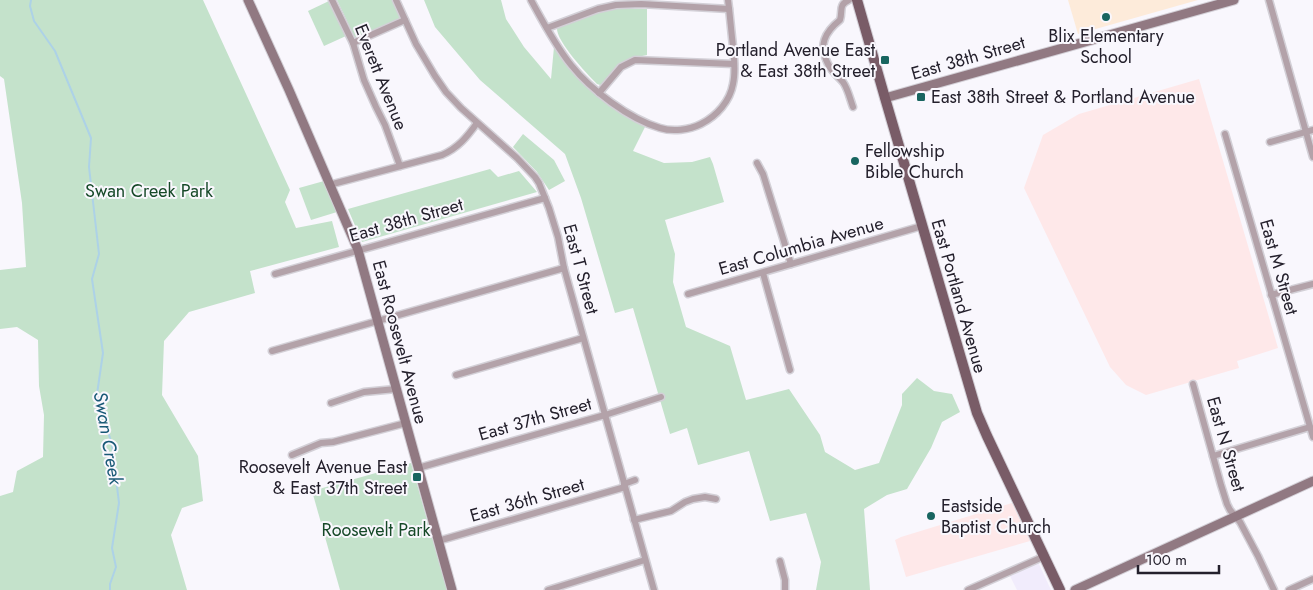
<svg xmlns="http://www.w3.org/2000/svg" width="1313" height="590" font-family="Jost,sans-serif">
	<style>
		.built { fill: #f1ecfc }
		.industrial { fill: #fee8e9 }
		.education { fill: #fdebda }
		.green { fill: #c4e2cb }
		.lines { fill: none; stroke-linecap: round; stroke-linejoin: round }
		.stream { stroke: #add2e7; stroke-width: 2 }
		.street-casing { stroke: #d3d0d7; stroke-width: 9 }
		.secondary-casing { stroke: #d3d0d7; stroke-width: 11 }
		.primary-casing { stroke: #d3d0d7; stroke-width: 12 }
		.street { stroke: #b3a2a9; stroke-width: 6 }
		.secondary { stroke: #917982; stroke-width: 9 }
		.primary { stroke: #795c67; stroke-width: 10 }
		.poi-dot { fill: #186560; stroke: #f9f7fd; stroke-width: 2 }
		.labels { text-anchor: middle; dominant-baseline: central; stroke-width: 4; stroke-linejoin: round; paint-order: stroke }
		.poi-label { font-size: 18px; fill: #24202c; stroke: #f9f7fd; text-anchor: start }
		.street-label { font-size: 18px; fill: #24202c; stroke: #f9f7fd }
		.park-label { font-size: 18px; fill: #164928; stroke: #f9f7fd }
		.water-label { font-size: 19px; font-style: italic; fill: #185976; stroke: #f9f7fd }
	</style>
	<rect width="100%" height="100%" fill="#f9f7fd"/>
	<!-- built -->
	<path class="built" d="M1038,562L1051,590H1017L1010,576Z"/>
	<!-- industrial -->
	<g class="industrial">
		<path d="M1199,79L1278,348L1237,361L1239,368L1146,395L1126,385L1110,367L1024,188L1043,135L1079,114Z"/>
		<path d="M1012,503L1030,541L906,577L895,540L901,537Z"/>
	</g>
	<!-- education -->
	<path class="education" d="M1068,0H1198L1078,34Z"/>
	<!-- green -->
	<g class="green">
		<path d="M0,0H203L290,190L285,202L296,228L332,221L339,247L250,271L255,293L189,312L164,341L162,395L198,456L203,501L182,508L171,535L187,590H0V496L13,492L17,471L43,457L44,415L39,386L38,340L17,327L0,329V270L26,267L22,203L4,79L0,76Z"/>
		<path d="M337,0H393L400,16V19L357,38L354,36Z"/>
		<path d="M424,0H501L506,19L524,47L551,79L554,47L575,74L599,97L645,127L633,151L664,163L692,162L710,157L713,164L724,202L665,220L675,254L673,282L686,327L730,346L746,400L789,389L820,435L825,452L855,470L879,463L902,405V394L917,378L934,391L952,394L960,412L942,422L931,448L907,489L887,495L864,509L870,590H816L821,562L806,513L770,521L749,451L698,465L687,428L670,434L633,308L615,313L581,198L565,154L480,80L435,27Z"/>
		<path d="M329,1L346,36L324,46L308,11Z"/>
		<path d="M619,8L647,9V55C637,57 627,58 619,65C612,71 609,82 600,85L597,84C587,74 556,41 557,28L603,11Z"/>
		<path d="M523,134L554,160L565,181L549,190L537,172L513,147Z"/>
		<path d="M490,169L498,177L519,171L537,192L362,242L348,209Z"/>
		<path d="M324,181L337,212L311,220L299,188Z"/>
		<path d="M411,463L447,590H340L312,491Z"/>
	</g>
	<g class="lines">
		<!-- stream -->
		<path class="stream" d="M31,0L30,6L34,21L55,51L91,138L89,167L99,254L92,279L103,353L97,394L112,445L119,503L112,548L116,567L110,584V590"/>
		<defs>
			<g id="street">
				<path d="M332,0L353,43L364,80L376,107L385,125L400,166"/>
				<path d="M396,0L416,44L435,76L446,92L461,108L517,158L535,177L539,183L549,208L558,237L564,268L654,590"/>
				<path d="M531,0C543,22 555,45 571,65C591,90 629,119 660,128C673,132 689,130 701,124C717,116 730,101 733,84C736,71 734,58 733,46C731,30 730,15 728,0"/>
				<path d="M849,0C838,5 843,10 840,20C825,32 818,45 828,64C831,71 838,76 843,82C848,89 850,99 853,107"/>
				<path d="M1269,0L1313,157"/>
				<path d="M547,28L598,9L616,5L641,4L729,9"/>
				<path d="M353,43L405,20"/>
				<path d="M599,93L621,67L635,60L734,64"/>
				<path d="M1225,134L1313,437"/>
				<path d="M1270,142L1313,130"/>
				<path d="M757,163L763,174L791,264"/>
				<path d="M329,185L442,155C458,148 467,137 477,123"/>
				<path d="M763,273L790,370"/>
				<path d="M275,274L545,198"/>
				<path d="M688,294L922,226"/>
				<path d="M1271,295L1313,284"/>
				<path d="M272,351L564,268"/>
				<path d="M456,375L583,338"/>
				<path d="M1193,384L1221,485L1227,504L1230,510L1240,522L1258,556L1274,590"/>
				<path d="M331,403L364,392L396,389"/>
				<path d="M292,455L321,443L333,442L406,423"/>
				<path d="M1213,456L1310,427"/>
				<path d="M418,468L605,415L661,397"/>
				<path d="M624,484L635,480"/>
				<path d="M634,520L671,511L685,502L693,499L705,497L716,499"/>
				<path d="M438,541L625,487"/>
				<path d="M780,561L785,580V590"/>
				<path d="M548,590L645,560"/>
				<path d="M968,590L1045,556"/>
				<path d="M1289,590L1313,579"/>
			</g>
			<g id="secondary">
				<path d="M248,0L289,90L358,250L452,590"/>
				<path d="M885,98L1234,0"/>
				<path d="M1075,590L1313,481"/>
			</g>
			<path id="primary" d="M857,0L885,98L977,413L987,436L1060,590"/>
		</defs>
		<!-- street casing -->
		<use href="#street" class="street-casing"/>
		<!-- secondary casing -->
		<use href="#secondary" class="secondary-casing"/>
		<!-- primary casing -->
		<use href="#primary" class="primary-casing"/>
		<!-- street -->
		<use href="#street" class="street"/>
		<!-- secondary -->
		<use href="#secondary" class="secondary"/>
		<!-- primary -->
		<use href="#primary" class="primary"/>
	</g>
	<!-- markers -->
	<g class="poi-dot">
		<circle cx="1106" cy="17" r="5"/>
		<rect x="880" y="55" width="10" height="10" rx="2.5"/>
		<rect x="916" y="92" width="10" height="10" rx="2.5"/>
		<circle cx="855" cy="161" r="5"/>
		<rect x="412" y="472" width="10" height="10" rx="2.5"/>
		<circle cx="931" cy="516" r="5"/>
	</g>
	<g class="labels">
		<!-- poi labels -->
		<g class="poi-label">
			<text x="1106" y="36" text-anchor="middle">Blix Elementary<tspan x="1106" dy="21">School</tspan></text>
			<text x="875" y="50" text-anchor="end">Portland Avenue East<tspan x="875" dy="21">&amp; East 38th Street</tspan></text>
			<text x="931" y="97">East 38th Street &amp; Portland Avenue</text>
			<text x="865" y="151">Fellowship<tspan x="865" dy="21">Bible Church</tspan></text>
			<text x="407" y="467" text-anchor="end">Roosevelt Avenue East<tspan x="407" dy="21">&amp; East 37th Street</tspan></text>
			<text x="941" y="506">Eastside<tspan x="941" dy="21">Baptist Church</tspan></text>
		</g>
		<!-- street labels -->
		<g class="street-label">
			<text transform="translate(968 58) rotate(-16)">East 38th Street</text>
			<text transform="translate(381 77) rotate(68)">Everett Avenue</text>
			<text transform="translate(406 220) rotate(-16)">East 38th Street</text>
			<text transform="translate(801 246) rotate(-16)">East Columbia Avenue</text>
			<text transform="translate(1279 267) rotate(74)">East M Street</text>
			<text transform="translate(581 269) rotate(75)">East T Street</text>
			<text transform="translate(959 296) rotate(74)">East Portland Avenue</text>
			<text transform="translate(400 342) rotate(75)">East Roosevelt Avenue</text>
			<text transform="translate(535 419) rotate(-16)">East 37th Street</text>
			<text transform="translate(1226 444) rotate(74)">East N Street</text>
			<text transform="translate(527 500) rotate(-16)">East 36th Street</text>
		</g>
		<!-- park labels -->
		<g class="park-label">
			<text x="149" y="191">Swan Creek Park</text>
			<text x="376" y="530">Roosevelt Park</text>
		</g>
		<!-- water labels -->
		<g class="water-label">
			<text transform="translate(108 438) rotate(80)">Swan Creek</text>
		</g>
	</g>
	<!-- scale -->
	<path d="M1138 565v8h81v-8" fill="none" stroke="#24202c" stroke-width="2.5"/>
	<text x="1146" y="565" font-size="15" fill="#24202c" stroke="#f9f7fd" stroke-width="4" paint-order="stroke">100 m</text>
</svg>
